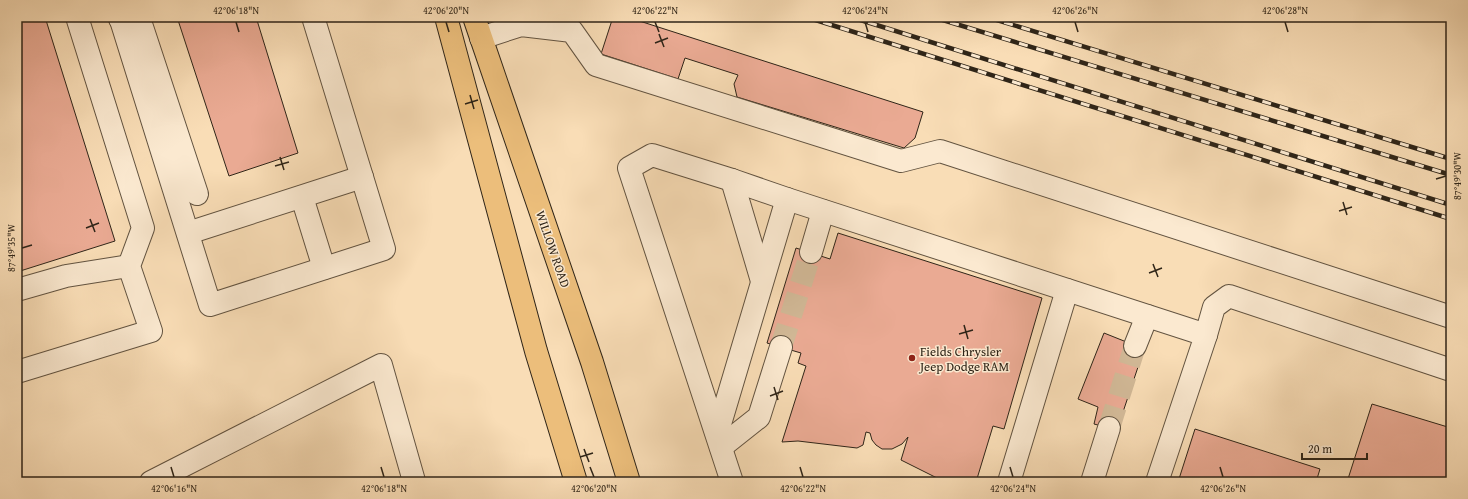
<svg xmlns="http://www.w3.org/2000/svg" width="1468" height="499" font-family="'Gentium Book Plus',serif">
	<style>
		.building { fill: #eaaa93; stroke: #2f2518 }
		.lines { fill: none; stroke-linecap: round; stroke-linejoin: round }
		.minor-tunnel { stroke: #d1b896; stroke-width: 22; stroke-dasharray: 22 11; stroke-linecap: butt }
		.minor-casing { stroke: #625340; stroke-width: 24 }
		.major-casing { stroke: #2f2518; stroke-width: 24 }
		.minor { stroke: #fbe9d0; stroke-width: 22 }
		.major { stroke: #ecbe7b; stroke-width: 22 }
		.rail-casing { stroke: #2f2518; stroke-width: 4.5 }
		.rail { stroke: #fbe9d0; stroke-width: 3; stroke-dasharray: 9; stroke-linecap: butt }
		.ticks { fill: none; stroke: #2f2518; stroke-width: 1.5 }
		.poi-dot { fill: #8f2418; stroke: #fbe9d0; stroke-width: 1.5 }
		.labels { text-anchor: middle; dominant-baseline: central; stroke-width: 3; stroke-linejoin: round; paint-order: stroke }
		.street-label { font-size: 13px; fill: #2f2518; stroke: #fbe9d0 }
		.poi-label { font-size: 13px; fill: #2f2518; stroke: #fbe9d0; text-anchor: start }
		.neatline { fill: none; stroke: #2f2518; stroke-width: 1.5 }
		.ticks-label { font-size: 10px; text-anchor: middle; fill: #2f2518 }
	</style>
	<rect width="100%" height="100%" fill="#f9ddb6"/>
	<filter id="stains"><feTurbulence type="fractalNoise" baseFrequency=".005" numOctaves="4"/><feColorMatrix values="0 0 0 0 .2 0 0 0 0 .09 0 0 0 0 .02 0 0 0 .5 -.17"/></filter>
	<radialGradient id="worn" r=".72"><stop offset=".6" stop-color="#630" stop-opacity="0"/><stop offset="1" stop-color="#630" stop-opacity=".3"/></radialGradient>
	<!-- building -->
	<g class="building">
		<path d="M17,17H45L115,241L17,272Z"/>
		<path d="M177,17H256L298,153L229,176Z"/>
		<path d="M613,17H627L923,112L915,138L904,148L737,97L734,84L738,75L685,58L678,79L601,54Z"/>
		<path d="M838,233L1042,298L1004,429L993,426L976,482H945L901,460L908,437L902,444L892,449H882L876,445L872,440L870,433L866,432L863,445L857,448L798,441L782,442L806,366L798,363L801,353L767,343L796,248L830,259Z"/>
		<path d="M1104,333L1144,349L1117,430L1094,424L1098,407L1078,399Z"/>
		<path d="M1372,404L1451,428V482H1347Z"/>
		<path d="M1195,429L1320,469L1316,482H1178Z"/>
	</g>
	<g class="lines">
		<!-- minor-tunnel -->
		<g class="minor-tunnel">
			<path d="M781,347L811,252"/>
			<path d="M1109,428L1135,346"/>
		</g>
		<defs>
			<g id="minor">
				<path d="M120,17L210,305L384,249L313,17"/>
				<path d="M120,19L142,27L197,194"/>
				<path d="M481,38L521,25L572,31L596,65L901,161L940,151L1451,317"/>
				<path d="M732,180L762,281"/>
				<path d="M302,197L324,268"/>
				<path d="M188,233L362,177"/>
				<path d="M811,252L823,211"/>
				<path d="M17,290L66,276L129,266"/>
				<path d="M1206,335L1214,307L1229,296L1451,370"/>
				<path d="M1135,346L1147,316"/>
				<path d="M17,372L151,331L129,266L143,228L77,17"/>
				<path d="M717,434L787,199"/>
				<path d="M721,447L759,417L781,347"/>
				<path d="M151,482L381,365L414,481L411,482"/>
				<path d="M732,482L629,168L652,155L732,180L787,199L1206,335L1157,482"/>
				<path d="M1009,482L1067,290"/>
				<path d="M1092,482L1109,428"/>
			</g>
			<g id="major">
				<path d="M446,17L536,351L576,482"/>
				<path d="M474,17L592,362L629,482"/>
			</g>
		</defs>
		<!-- minor casing -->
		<use href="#minor" class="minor-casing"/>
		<!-- major casing -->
		<use href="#major" class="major-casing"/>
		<!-- minor -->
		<use href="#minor" class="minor"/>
		<!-- major -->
		<use href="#major" class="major"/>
		<defs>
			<g id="rail">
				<path d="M806,17L1451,219"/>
				<path d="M851,17L1451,205"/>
				<path d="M933,17L1451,175"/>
				<path d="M987,17L1451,159"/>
			</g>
		</defs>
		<!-- rail casing -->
		<use href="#rail" class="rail-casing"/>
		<!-- rail -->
		<use href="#rail" class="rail"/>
	</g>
	<!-- ticks -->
	<path class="ticks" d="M236,22L239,32M446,22L449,32M655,22L659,32M865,22L868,32M1075,22L1078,32M1285,22L1288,32M659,34L664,47M655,43L668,38M470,95L474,109M465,104L478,100M280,157L284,170M275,166L289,162M1436,179L1446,176M1343,202L1347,215M1339,211L1352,207M90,219L95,232M86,228L99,223M22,248L32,245M1153,264L1158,277M1149,273L1162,268M964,325L968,339M959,334L973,330M774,387L778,400M770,396L783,391M584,449L589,462M580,457L593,453M171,467L174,477M381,467L384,477M590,467L594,477M800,467L803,477M1010,467L1013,477M1220,467L1223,477"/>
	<!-- markers -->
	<circle class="poi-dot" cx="912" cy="358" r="4"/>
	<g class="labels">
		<!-- street labels -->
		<g class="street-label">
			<text transform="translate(553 249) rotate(71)">WILLOW ROAD</text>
		</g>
		<!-- poi labels -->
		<g class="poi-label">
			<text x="920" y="351">Fields Chrysler<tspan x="920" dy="15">Jeep Dodge RAM</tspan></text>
		</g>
	</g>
	<!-- margin -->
	<rect width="1468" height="499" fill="none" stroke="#f9ddb6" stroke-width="44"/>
	<!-- scale -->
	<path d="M1302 453v6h65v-6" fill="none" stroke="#2f2518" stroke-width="2"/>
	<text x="1308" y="453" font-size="12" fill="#2f2518" stroke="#fbe9d0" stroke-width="3" paint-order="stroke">20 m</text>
	<rect x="22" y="22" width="1424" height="455" class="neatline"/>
	<g class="ticks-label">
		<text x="236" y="14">42°06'18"N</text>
		<text x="446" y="14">42°06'20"N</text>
		<text x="655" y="14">42°06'22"N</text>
		<text x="865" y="14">42°06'24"N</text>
		<text x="1075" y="14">42°06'26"N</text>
		<text x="1285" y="14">42°06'28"N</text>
		<text transform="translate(1457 176) rotate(-90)" y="4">87°49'30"W</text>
		<text transform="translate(11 248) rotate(-90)" y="4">87°49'35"W</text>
		<text x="174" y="492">42°06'16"N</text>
		<text x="384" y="492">42°06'18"N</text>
		<text x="594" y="492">42°06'20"N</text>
		<text x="803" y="492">42°06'22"N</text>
		<text x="1013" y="492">42°06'24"N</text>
		<text x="1223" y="492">42°06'26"N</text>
	</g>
	<rect width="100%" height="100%" filter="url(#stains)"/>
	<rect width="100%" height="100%" fill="url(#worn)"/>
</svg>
